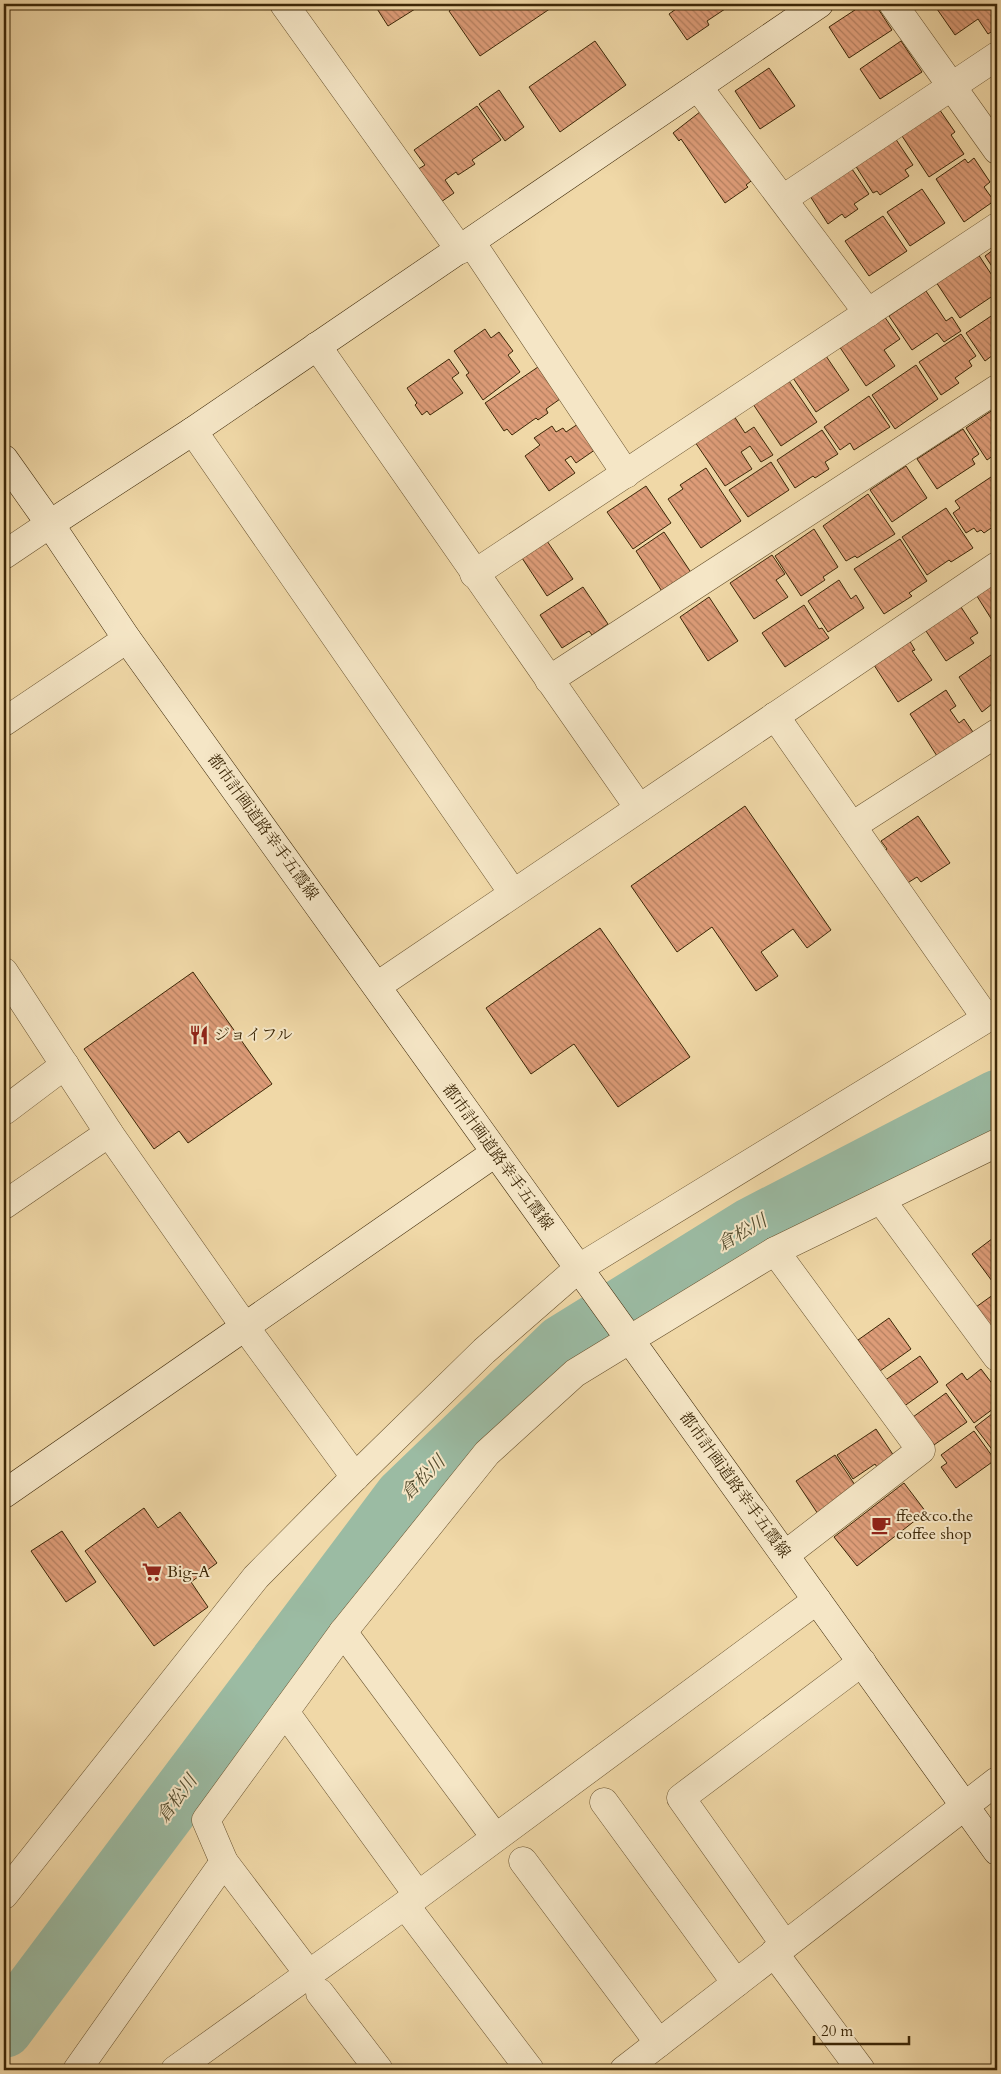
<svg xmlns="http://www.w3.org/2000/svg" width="1001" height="2074" font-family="Cardo,'Noto Serif JP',serif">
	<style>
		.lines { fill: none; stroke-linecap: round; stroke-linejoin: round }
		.river { stroke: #9bbba3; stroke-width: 58 }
		.building { fill: url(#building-back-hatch); stroke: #3c2707 }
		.street-casing { stroke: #69532f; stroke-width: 29 }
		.secondary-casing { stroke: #3c2707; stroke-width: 29 }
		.street { stroke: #f5e6c6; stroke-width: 28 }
		.secondary { stroke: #f5e6c6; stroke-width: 28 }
		.labels { text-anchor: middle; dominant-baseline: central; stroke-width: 4; stroke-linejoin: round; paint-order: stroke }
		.street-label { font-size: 16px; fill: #3c2707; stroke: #f5e6c6 }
		.poi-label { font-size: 16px; fill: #3c2707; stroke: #f5e6c6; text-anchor: start }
		.water-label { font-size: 18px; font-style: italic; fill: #544c2e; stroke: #f5e6c6 }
	</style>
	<defs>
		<pattern id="building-back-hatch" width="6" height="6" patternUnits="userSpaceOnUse" patternTransform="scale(1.25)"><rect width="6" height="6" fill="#dd9c78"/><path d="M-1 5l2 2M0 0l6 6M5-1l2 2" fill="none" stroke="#b47f60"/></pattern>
	</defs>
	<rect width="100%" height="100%" fill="#f0d8a7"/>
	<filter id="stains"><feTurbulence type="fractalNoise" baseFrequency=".004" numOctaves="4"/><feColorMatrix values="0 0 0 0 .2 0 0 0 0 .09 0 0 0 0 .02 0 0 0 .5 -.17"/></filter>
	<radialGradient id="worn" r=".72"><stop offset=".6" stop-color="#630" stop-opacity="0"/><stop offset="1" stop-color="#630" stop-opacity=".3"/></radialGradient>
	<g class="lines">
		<!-- river -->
		<path class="river" d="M4,2029L403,1497L562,1344L752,1226L997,1099"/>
	</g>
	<!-- building -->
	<g class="building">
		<path d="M374,4H423L388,26Z"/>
		<path d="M459,4H557L480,56L449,11Z"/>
		<path d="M683,4H726L728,7L707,21L709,25L687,40L669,14Z"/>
		<path d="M864,4H875L892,30L849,58L829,27Z"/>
		<path d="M945,4H997V28L988,34L978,19L955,35L937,9Z"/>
		<path d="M595,41L626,85L560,132L529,87Z"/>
		<path d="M901,41L922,72L880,99L860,69Z"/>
		<path d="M769,68L795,106L760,129L735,91Z"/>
		<path d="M499,90L524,127L505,141L479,104Z"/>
		<path d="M477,106L501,140L472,160L475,164L458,175L456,172L445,180L454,193L438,204L415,171L425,165L414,150Z"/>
		<path d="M937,106L955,132L951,135L964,154L929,177L902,136Z"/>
		<path d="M705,108L755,178L746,185L748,187L725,203L681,139L679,141L673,133Z"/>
		<path d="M895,138L913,165L905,170L909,176L880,195L877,191L873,193L855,165Z"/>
		<path d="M974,158L990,182L984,187L994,201L964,222L936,179L965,159L968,163Z"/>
		<path d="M852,169L869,194L854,204L858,209L845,218L842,214L828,224L810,196Z"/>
		<path d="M922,189L945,223L910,246L887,212Z"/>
		<path d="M883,216L907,251L869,276L845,241Z"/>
		<path d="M997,247V274L985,256Z"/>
		<path d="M978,254L997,283V293L960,318L936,282Z"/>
		<path d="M926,291L946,321L952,317L961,331L944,342L937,333L912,350L889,316Z"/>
		<path d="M997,312V352L985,361L966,333Z"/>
		<path d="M884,316L900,339L884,350L895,366L866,386L839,346Z"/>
		<path d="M485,329L491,338L499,332L513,351L508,355L520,372L483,400L466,375L469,373L454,351Z"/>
		<path d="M961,334L976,356L969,361L972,366L955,378L959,383L941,395L919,362Z"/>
		<path d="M826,356L849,390L816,412L793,378Z"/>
		<path d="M449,359L459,373L452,378L463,393L430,415L427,411L422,415L415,405L417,403L407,388Z"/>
		<path d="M916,365L938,399L895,429L872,395Z"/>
		<path d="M538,367L560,399L546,409L548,413L538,420L536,418L512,435L507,429L504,431L485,403Z"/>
		<path d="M789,381L817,422L781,446L753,404Z"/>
		<path d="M869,396L890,427L854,450L850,443L840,450L824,427Z"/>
		<path d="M997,407V453L987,460L966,428Z"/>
		<path d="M734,416L745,433L754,427L773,455L761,462L750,446L741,452L752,469L725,486L695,442Z"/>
		<path d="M581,422L599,447L576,463L571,456L565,460L575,473L549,491L525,456L540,445L534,438L552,426L556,432L563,428L566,432Z"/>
		<path d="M963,429L979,454L972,459L975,464L937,489L917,459Z"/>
		<path d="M822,430L838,454L825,462L829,469L815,478L813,476L795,488L777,460Z"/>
		<path d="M771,462L789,490L748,517L729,490Z"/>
		<path d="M906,466L927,498L892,522L870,490Z"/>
		<path d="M706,468L741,521L701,548L668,499L683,489L680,485Z"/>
		<path d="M994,475L997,480V524L984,533L981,530L977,532L974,528L966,533L953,513L960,508L955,501Z"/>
		<path d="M646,486L671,523L633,549L607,512Z"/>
		<path d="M868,494L895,534L857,558L855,556L846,561L823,526Z"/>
		<path d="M946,508L973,548L951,562L949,560L927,575L902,537Z"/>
		<path d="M814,529L838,567L823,577L825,580L801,596L775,556Z"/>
		<path d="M664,532L694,577L665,596L636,551Z"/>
		<path d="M900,539L927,581L909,593L912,596L884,614L854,569Z"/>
		<path d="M547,541L573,579L547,596L522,558Z"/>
		<path d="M772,555L785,574L776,580L788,597L754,619L730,583Z"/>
		<path d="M997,578V628L975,593Z"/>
		<path d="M839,580L851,599L856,595L864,608L828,632L808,601Z"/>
		<path d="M583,587L608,624L592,635L589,631L562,648L540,615Z"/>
		<path d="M709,597L738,641L708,661L680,617Z"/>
		<path d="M959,604L978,633L970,638L974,643L946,661L924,628Z"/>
		<path d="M804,605L819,629L822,628L829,638L785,667L762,633Z"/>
		<path d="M908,638L915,650L912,651L932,680L898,702L872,662Z"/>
		<path d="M991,655L997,664V700L982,712L959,677Z"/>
		<path d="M946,690L956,706L950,710L959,723L964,719L973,732L937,756L910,714Z"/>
		<path d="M745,806L831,930L807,948L793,929L761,952L778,976L756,991L712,927L677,952L631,886Z"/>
		<path d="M918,816L950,863L921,882L917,877L906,884L884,851L887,849L881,841Z"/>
		<path d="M600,928L690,1057L618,1107L574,1044L531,1074L486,1008Z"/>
		<path d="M193,972L272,1084L188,1143L179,1131L154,1149L84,1049Z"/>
		<path d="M997,1235V1283L995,1285L972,1254Z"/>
		<path d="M997,1292V1344L969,1312Z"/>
		<path d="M889,1318L911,1349L880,1371L858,1340Z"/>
		<path d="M920,1356L938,1382L903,1407L884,1381Z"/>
		<path d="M981,1369L997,1390V1406L974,1423L946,1385L962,1373L967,1380Z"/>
		<path d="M946,1393L967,1422L931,1447L913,1417Z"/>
		<path d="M997,1410V1456L975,1427Z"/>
		<path d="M876,1429L894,1456L877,1467L875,1464L853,1479L837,1455Z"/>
		<path d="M974,1431L995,1460L956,1488L941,1467L947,1463L941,1455Z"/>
		<path d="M835,1455L857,1488L818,1514L796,1481Z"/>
		<path d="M904,1483L926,1512L857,1566L834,1537Z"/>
		<path d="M144,1508L158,1528L180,1512L217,1563L191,1582L208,1607L154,1646L85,1551Z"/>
		<path d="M62,1531L96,1582L66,1602L31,1551Z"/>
	</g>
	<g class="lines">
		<defs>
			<g id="street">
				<path d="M284,4L460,250"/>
				<path d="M893,4L997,150"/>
				<path d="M698,87L868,313"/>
				<path d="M783,199L997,56"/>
				<path d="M471,242L626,474"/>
				<path d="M317,346L639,808"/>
				<path d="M193,431L513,893"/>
				<path d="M4,555L50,524"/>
				<path d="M474,574L997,227"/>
				<path d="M549,680L997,389"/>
				<path d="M775,716L986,1018"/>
				<path d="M4,722L127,639"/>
				<path d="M852,826L997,733"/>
				<path d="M4,972L109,1133L245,1327L355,1477"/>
				<path d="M377,986L997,566"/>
				<path d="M4,1111L65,1065"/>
				<path d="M881,1200L997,1357"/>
				<path d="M4,1205L109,1133"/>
				<path d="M775,1251L921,1450L785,1555"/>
				<path d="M343,1632L495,1837"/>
				<path d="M285,1712L417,1894"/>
				<path d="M604,1802L736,1983"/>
				<path d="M523,1861L659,2043"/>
				<path d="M4,1895L256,1577L355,1477L484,1351L579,1268L997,1012"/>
				<path d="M405,1905L530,2070"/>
				<path d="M785,1945L681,1798L862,1662"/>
				<path d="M774,1953L861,2070"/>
				<path d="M308,1973L224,1862L206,1820L343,1632L487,1453L575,1373L775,1251L997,1143"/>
				<path d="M320,1993L379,2070"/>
				<path d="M77,2070L224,1862"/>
				<path d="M175,2070L405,1905L817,1600"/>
				<path d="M624,2070L997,1781"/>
			</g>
			<g id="secondary">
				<path d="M4,459L50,524L127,639L997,1851"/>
				<path d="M50,524L193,431L819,4"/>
				<path d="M4,1494L495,1153"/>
			</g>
		</defs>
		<!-- street casing -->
		<use href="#street" class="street-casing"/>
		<!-- secondary casing -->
		<use href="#secondary" class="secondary-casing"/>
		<!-- street -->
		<use href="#street" class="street"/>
		<!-- secondary -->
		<use href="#secondary" class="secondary"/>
	</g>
	<!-- icons -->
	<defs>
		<symbol id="restaurant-bare" viewBox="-9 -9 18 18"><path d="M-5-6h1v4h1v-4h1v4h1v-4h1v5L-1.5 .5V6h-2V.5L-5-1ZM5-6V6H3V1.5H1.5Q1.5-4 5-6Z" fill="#8f2418" stroke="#f5e6c6" stroke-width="2.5" paint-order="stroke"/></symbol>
		<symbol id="cafe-bare" viewBox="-9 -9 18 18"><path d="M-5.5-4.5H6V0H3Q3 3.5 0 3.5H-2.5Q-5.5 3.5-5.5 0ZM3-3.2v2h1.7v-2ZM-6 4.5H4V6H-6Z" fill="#8f2418" stroke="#f5e6c6" stroke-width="2.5" paint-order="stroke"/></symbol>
		<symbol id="supermarket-bare" viewBox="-9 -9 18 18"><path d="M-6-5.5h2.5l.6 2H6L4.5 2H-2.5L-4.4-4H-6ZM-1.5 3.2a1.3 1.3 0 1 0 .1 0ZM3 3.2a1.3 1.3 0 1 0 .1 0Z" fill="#8f2418" stroke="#f5e6c6" stroke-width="2.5" paint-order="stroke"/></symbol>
	</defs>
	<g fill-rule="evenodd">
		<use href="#restaurant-bare" x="185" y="1021" width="28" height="28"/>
		<use href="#cafe-bare" x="867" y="1511" width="28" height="28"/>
		<use href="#supermarket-bare" x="138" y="1558" width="28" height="28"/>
	</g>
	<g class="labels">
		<!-- street labels -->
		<g class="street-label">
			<text transform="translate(263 827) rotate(54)">都市計画道路幸手五霞線</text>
			<text transform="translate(498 1157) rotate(54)">都市計画道路幸手五霞線</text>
			<text transform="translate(735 1485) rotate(54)">都市計画道路幸手五霞線</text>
		</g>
		<!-- poi labels -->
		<g class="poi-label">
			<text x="214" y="1035">ジョイフル</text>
			<text x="896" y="1516">ffee&amp;co.the<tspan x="896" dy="18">coffee shop</tspan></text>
			<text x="167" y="1572">Big-A</text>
		</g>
		<!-- water labels -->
		<g class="water-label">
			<text transform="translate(742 1233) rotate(-30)">倉松川</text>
			<text transform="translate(423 1478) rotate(-45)">倉松川</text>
			<text transform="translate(177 1799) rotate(-53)">倉松川</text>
		</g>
	</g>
	<!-- margin -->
	<rect width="1001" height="2074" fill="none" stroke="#f0d8a7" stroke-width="20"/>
	<rect x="5" y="5" width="991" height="2064" fill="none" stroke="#3c2707" stroke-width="2.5"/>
	<rect x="10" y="10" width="981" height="2054" fill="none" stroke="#3c2707"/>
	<!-- scale -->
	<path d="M814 2036v8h95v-8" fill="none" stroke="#3c2707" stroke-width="2.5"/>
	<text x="821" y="2036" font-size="15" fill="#3c2707" stroke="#f5e6c6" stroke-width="4" paint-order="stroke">20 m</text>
	<rect width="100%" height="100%" filter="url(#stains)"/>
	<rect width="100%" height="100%" fill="url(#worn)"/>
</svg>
